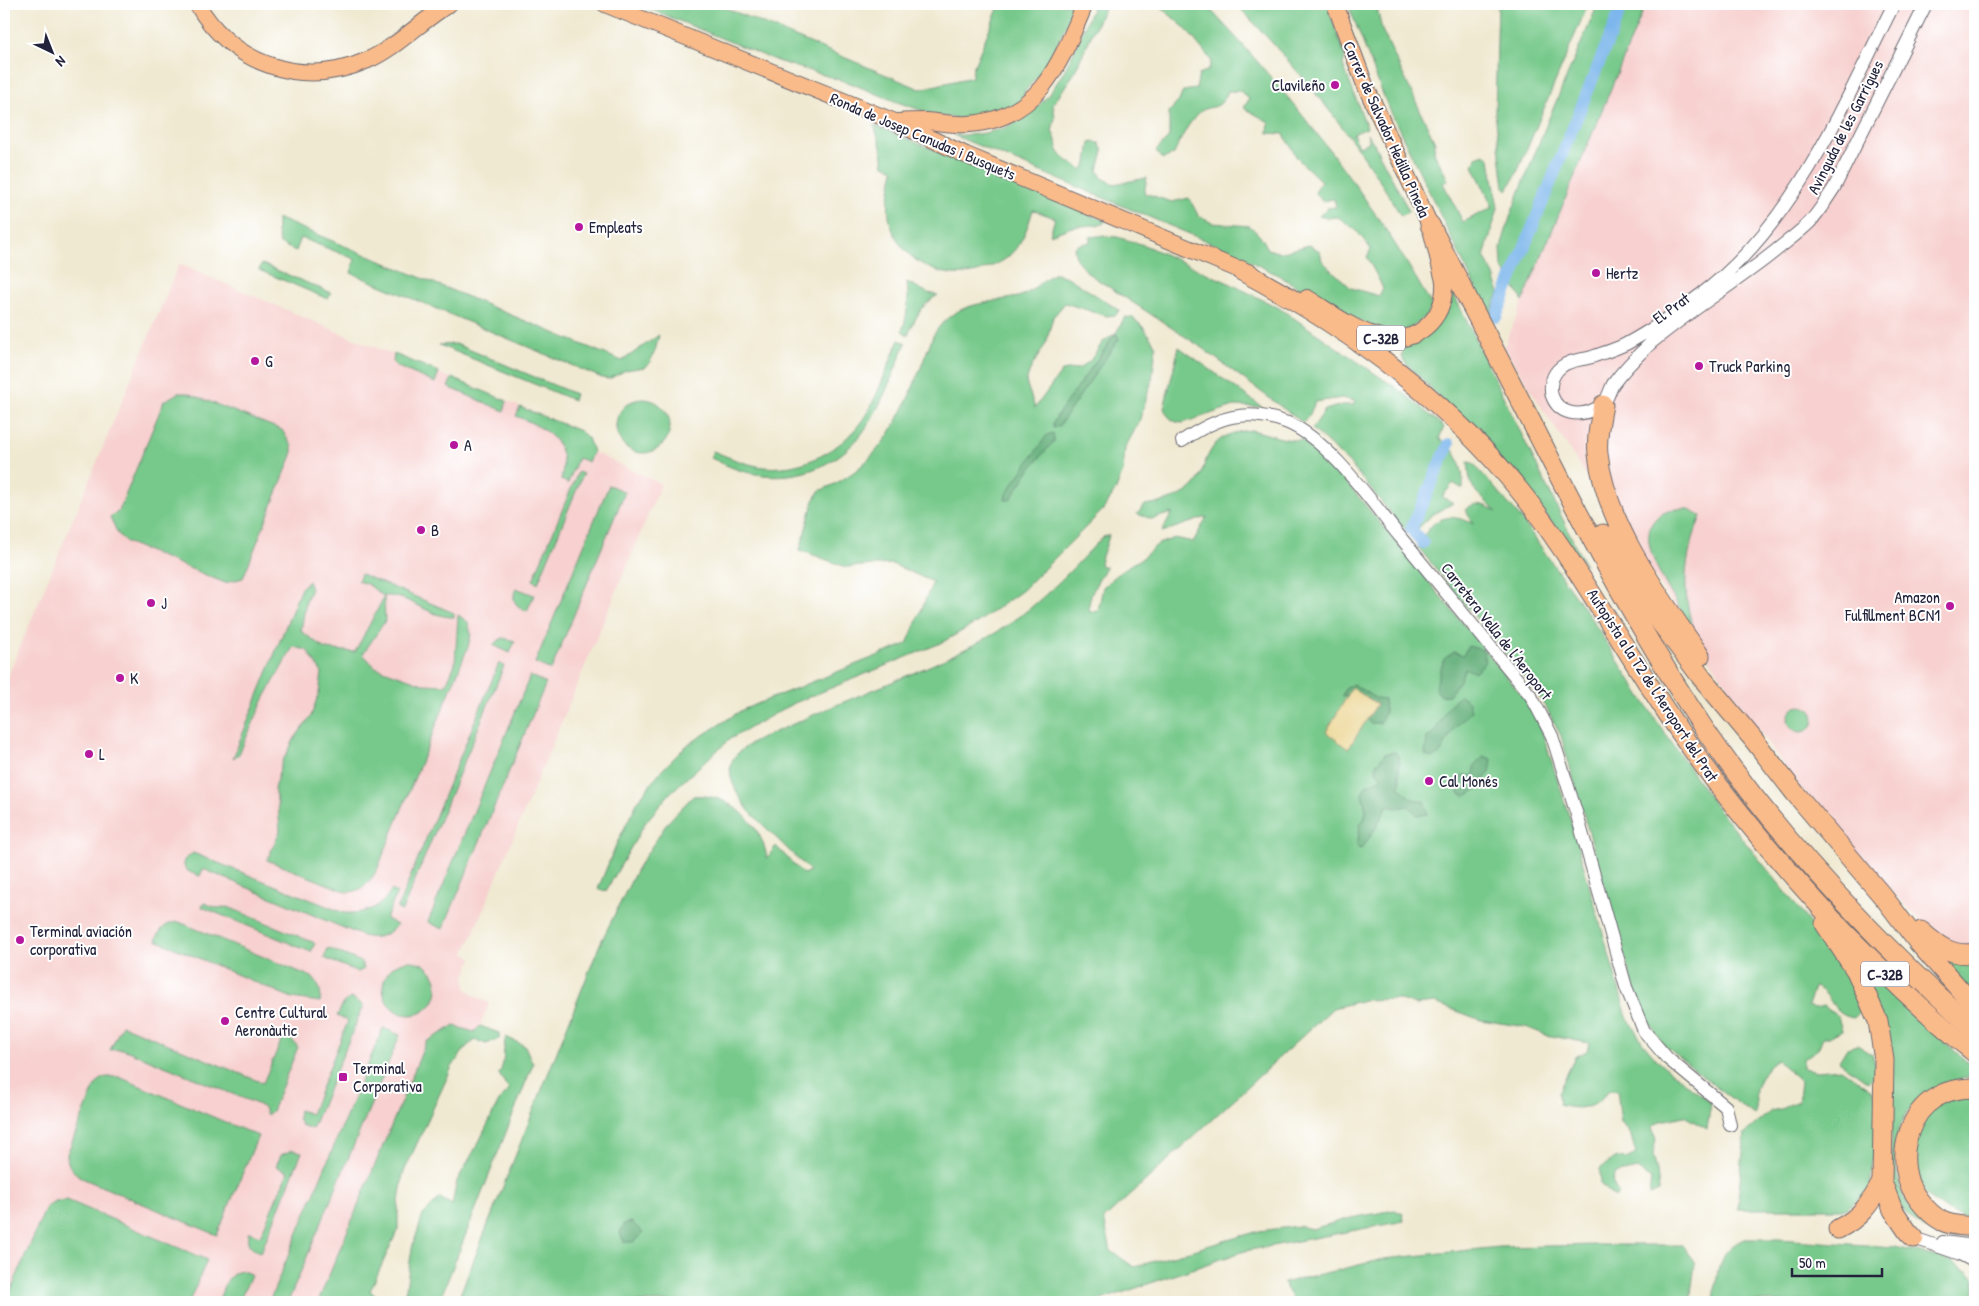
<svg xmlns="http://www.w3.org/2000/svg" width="1979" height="1306" font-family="'Patrick Hand',sans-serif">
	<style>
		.built { fill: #f7d0cf }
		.green { fill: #77c98b; stroke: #4c7663 }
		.forest { fill: #61ad77; stroke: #426859 }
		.sand { fill: #eeda9e; stroke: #887e6c }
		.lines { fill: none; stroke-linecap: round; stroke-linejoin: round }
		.canal { stroke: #7bb6ec; stroke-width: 12 }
		.minor-casing { stroke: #6a6870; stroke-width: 14 }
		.major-casing { stroke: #6a6870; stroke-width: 18 }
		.highway-casing { stroke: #6a6870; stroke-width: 21 }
		.minor { stroke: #fff; stroke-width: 12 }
		.major { stroke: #fabb8b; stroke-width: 16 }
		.highway { stroke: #fabb8b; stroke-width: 19 }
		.poi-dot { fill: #b5179e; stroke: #fff; stroke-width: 2 }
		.labels { text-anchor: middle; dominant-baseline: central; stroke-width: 4; stroke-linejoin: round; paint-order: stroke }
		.shield { fill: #fff; stroke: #646476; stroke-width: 1 }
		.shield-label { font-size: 15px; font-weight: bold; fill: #22223b }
		.poi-label { font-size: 16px; fill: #22223b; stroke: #fff; text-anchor: start }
		.street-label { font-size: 16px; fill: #22223b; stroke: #fff }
	</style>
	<rect width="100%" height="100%" fill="#fff"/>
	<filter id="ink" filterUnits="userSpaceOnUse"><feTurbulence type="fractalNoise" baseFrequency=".02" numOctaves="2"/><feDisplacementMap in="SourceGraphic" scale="10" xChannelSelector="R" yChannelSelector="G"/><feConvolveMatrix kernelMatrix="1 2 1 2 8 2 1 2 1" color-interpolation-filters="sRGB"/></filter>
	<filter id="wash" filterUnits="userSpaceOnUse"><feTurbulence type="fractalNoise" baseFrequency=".0096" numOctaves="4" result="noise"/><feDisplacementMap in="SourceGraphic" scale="20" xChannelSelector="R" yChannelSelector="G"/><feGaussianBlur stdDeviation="1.12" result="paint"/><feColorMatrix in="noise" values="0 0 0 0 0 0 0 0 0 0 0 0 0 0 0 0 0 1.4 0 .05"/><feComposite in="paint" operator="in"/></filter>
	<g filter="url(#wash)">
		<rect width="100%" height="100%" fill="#f0e9d1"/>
		<!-- built -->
		<g class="built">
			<path d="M1646,4H1975V946L1963,947L1934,935L1865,863L1803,791L1745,712L1551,422L1504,347Z"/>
			<path d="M179,264L345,335L580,431L588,438L593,452L661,484L465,953L472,958L465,976L466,988L473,995L489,1003L480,1026L474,1032L426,1043L318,1302H4V675L8,676Z"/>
		</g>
		<!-- green -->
		<g class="green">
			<path d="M638,4H716L920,89L972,77L973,68L1000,4H1075L1054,52L1044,69L1025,91L1022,100L1004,111L965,119L938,116L897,102L850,83L777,61Z"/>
			<path d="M1094,4H1106L1073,75L1053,104L1055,118L1052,132C1058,140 1055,145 1059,152C1064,160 1074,165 1082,170L1087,163L1090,142L1099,143L1103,151L1098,170L1102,178L1114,184L1147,178L1144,193L1172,202L1189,198L1198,215L1212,223L1250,226L1262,238L1268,249L1280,253L1309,245L1320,251L1322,261L1351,288L1379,296L1383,288L1367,257L1371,249L1356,230L1338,217L1327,218L1319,216L1327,208L1336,207L1334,199L1322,201L1315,193L1321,181L1297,158L1284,134L1268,133L1269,122L1244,108L1249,99L1240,91H1228C1218,115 1210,102 1199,113C1187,124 1181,139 1174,154L1163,159L1156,151L1169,137V112L1179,101L1183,91L1196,89L1199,74L1209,70L1211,60L1185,28L1157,4H1205C1292,96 1370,195 1432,306L1427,315L1410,329L1385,332L1341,313L1278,275L1223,248L953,135C1044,138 1064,75 1094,4Z"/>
			<path d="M1236,4H1327L1345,56L1343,65L1367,128L1353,134L1359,146L1369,142L1367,134L1373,142L1409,211L1401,216C1356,137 1298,69 1236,4Z"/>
			<path d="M1348,4H1376L1382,30L1435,142L1434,152L1448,180L1443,183L1463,222L1493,207L1473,166L1476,157L1484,154L1490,159L1498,208L1484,257L1494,275L1499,293L1489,316L1386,102Z"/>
			<path d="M1498,4H1588L1516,175L1507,190L1504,187L1495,113Z"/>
			<path d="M1598,4H1646L1523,301L1502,267L1501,247L1511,214L1549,118Z"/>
			<path d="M874,125L1105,221L1103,224L1072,227L1050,235L1055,218L1033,210C1028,226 1023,242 1011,254C1005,261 996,264 988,268C949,286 901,264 890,222C886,204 891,187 894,169L884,165L882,150Z"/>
			<path d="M277,218L622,361L659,335L655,351L649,364L645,367L626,370L609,379L602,378L351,273L355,259L301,238L296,251L280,244L277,232Z"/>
			<path d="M1099,236L1117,237L1144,245L1231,284L1279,308L1405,394L1444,427L1439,439C1458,447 1464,471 1463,489L1453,483L1442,497L1453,503L1432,515L1410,536L1349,463L1312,429L1325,410L1342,405H1353L1355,401L1342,398L1315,402L1310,414L1303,423L1198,345L1089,274L1076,259L1074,248L1078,245L1090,242V237Z"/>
			<path d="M262,264L331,293L328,299L259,270Z"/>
			<path d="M1056,273L1069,278L1119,310L1116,315L1106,316L1065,303L1053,317L1046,343L1031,368L1026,382L1035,408L1062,371L1080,368L1090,361L1103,342L1116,333L1125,317L1133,318L1144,328L1156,346L1152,380L1139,422L1125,448L1123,471L1116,489L1103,510L1023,590L978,622L941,643L792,704L730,739L670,793L645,823L606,891L598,889L616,845L638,801L659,773L686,746L742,710L907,644L933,582L892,564L846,567L800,550L813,503L819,491C890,463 907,402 933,336C951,306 973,305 1006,299C1010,298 1016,298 1021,296C1035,291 1042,278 1056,273Z"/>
			<path d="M907,282L928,293L938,295C922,304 915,318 908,335L902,331C908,314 909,300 907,282Z"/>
			<path d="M1453,293L1585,565L1511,471L1404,361L1402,356L1404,348C1424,329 1448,324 1453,293Z"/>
			<path d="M899,340L906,343C895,369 885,396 871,420C843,468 791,486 739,470C729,467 720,462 711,458L713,451C728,457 742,463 757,466C800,474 845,450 867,413C880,391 888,364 899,340Z"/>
			<path d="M456,344L575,394L573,400L439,345Z"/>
			<path d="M1179,347L1262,407L1234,406L1183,423C1172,422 1168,418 1164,408Z"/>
			<path d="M394,354L439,372L435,383L398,367L393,363Z"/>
			<path d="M452,378L507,401L504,411L448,387Z"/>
			<path d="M178,393H187L282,430L292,446V455L243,578L225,583L126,542L118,534L110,517L119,511L164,401Z"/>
			<circle cx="643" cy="426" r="27"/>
			<path d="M520,407L580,431L588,438L593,452L588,462L578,458L568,483L561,480C570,441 547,429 516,416Z"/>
			<path d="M1251,430C1267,433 1287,442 1302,440C1340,471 1369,510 1400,547C1443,599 1486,652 1529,704L1539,722L1571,822L1627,1017L1643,1043L1660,1063L1711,1103L1707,1129L1684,1116L1661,1121L1652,1127L1656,1139L1653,1154L1657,1171L1659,1191L1649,1195L1651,1179L1637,1169L1615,1174L1612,1182L1618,1193L1615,1197L1600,1184V1169L1614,1158L1626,1159L1636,1154L1631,1136L1621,1122L1617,1090H1609C1595,1108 1581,1111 1559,1105L1558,1093L1575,1057L1587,1051L1589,1043L1546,1035L1526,1027L1481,1020L1435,1003L1416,1005L1397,999L1364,1000L1333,1008L1104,1219L1111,1251L1134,1267L1259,1231L1299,1226L1312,1229L1351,1218L1395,1210L1403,1214L1404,1221L1245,1251L1095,1302H457L600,944L638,867L668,822L693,796C729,792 762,824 767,858L776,846L803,874L810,871L749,811C739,796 722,773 735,756C746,743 776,732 791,725C853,696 919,674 979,642C1029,617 1065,576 1103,537L1109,535C1107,546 1101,555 1100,565L1106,567C1099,580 1086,597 1090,612L1098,611L1103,587L1124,569L1141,559L1158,544L1175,538L1193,542L1207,517L1162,532L1172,513L1152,519L1137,514L1145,505C1162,503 1187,497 1197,482C1202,476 1203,467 1206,460C1216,437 1227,433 1251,430Z"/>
			<path d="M1468,462L1473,463L1520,517L1592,620L1660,726L1714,804L1785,891L1845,970L1861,1011L1854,1018C1829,1015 1833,991 1814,987L1808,1006L1815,1008L1824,1006L1838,1017L1842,1030L1829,1037H1823L1818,1049L1803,1059V1068L1817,1071L1841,1069L1872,1090L1879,1102L1870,1189L1846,1209H1737L1745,1133L1771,1111L1781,1109L1799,1100L1801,1081L1777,1060C1766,1066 1759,1078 1756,1090C1754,1100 1759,1104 1754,1115L1716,1087L1663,1044L1643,1012L1632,982L1561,736L1547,709L1535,690L1418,547C1431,519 1445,510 1474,524L1465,510C1476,500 1485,505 1497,512L1477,493L1470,482Z"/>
			<path d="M578,472L583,474L538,583L533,580Z"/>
			<path d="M609,485L625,492L551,670L535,663Z"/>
			<path d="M1676,509H1687L1701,516C1683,562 1681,589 1695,636C1688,622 1680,608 1672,595C1657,569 1626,519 1676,509Z"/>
			<path d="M361,574L454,613V617C429,618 409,594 384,596L385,621L363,654L375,667L423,684L446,685L455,664L458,615L468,622L471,634L468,647L377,870C369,883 363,892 347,892L267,860L280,831L278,804L274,789L282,762L295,738L311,716L319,693L322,673L307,650L293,647L264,699L239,754L233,758L301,588L308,581L311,589L306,601L301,631L325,649L355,652L384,597L369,585L358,581Z"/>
			<path d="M516,588L534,595L527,611C515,606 511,601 516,588Z"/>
			<path d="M503,638L515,641L510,653L493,645L497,641Z"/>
			<path d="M499,663L504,666L402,911L397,909Z"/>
			<path d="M530,676L546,683L443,929L428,922Z"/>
			<circle cx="1801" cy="719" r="13"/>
			<path d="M193,853L344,913C364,914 381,909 391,890L397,893L386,919L397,925C388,935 377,940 363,936L203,869L200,876C191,873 182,871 184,860Z"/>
			<path d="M204,903L217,908L228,907L315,943L311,952L202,907Z"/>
			<path d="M179,922L312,977C319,985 322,991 320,1002L292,998L156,940C161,928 166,923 179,922Z"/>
			<path d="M328,948L361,962L364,969L358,972L324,958Z"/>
			<path d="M1941,956L1975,957V996Z"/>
			<circle cx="410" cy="988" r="27"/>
			<path d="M1866,972L1975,1069V1077C1923,1081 1886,1119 1897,1173C1899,1185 1902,1199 1911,1208C1923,1221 1941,1229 1956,1238C1943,1240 1935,1234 1924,1228C1874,1199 1898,1147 1890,1100C1884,1057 1874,1015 1866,972Z"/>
			<path d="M351,998L356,1000L363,1006L312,1129L301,1125L298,1118L299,1110L311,1114L348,1021L337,1016L344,1002Z"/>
			<path d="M122,1025L263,1083L285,1032L298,1047L272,1111L267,1115L264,1108L257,1104L123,1049L110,1050Z"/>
			<path d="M454,1026L474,1032L480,1026L499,1033V1039L486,1044L476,1040L467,1046L452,1067L403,1174L398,1209V1229L370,1291L376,1296L367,1302H318L426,1042Z"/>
			<path d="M383,1028L400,1035L288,1302H269Z"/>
			<path d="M506,1037L525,1046L533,1064L439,1302H404L412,1248L423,1215L440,1198L452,1205L457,1181L479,1142L499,1101L509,1090L499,1074C506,1062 502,1050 506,1037Z"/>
			<path d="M1857,1045L1872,1054L1875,1064V1076L1868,1082L1839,1061L1847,1048Z"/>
			<path d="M108,1077H119L258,1136L217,1235L84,1179C73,1172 67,1167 67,1154L95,1086L102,1078Z"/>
			<path d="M1975,1094V1217C1965,1218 1958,1216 1950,1212C1909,1192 1899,1141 1932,1109C1944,1098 1960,1096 1975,1094Z"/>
			<path d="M292,1150L302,1152L261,1252C250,1250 245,1242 249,1232L260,1236L288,1172L276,1166L281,1155Z"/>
			<path d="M67,1200L207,1260L189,1302H6L46,1207L55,1201Z"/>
			<path d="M1744,1239H1778L1894,1247L1950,1260L1969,1272L1975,1279V1302H1714C1717,1275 1716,1251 1744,1239Z"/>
			<path d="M1599,1245H1682L1695,1263L1690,1302H1295L1283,1283L1384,1259L1499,1247Z"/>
			<path d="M241,1271L248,1273L251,1275L239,1302H218C223,1290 226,1274 241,1271Z"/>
		</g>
		<!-- forest -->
		<g class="forest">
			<path d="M1116,333L1119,339L1059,426L1053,428V423L1060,411Z"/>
			<path d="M1053,433L1054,441L1030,469L1010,500H1005L1006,494L1047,435Z"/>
			<path d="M1468,646L1483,650L1485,662L1475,673L1465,668L1460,680L1449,695L1441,696L1435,688L1444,659L1454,652L1463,655Z"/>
			<path d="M1353,684L1375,698L1384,699L1385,712L1380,723H1370L1352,694L1342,696L1345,689Z"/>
			<path d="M1460,695L1468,701L1471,711L1453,730L1440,754L1432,758L1425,755L1427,738L1435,731L1446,710Z"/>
			<path d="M1395,752C1403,761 1398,765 1399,775C1400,780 1401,781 1399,787L1412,799L1424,801L1428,814L1417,815L1409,806L1396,808L1387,806C1380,822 1372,835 1361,849L1357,847L1360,825L1364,819L1366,810L1362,794L1366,785L1382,778L1376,771V765L1385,754Z"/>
			<path d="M1484,756L1492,759L1490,773C1480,782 1478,792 1465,796L1459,793L1458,783L1463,775L1474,776V766Z"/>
			<path d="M632,1222L643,1233L633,1242H624L620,1233L624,1224Z"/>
		</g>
		<!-- sand -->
		<path class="sand" d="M1352,688L1377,704L1348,749L1326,732Z"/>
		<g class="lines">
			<!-- canal -->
			<g class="canal">
				<path d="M1496,317L1623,4"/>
				<path d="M1423,543L1411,529L1449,444"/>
			</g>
		</g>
	</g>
	<g filter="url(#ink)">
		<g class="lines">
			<defs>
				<g id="minor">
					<path d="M1894,4C1843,105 1794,226 1700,295C1679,311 1650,331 1626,344C1616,349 1603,353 1592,357C1582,360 1569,360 1561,367C1552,374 1549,386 1552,396C1559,415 1579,417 1595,409C1598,408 1601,407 1603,405C1607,400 1610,390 1613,384C1624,369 1637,356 1651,343C1690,310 1734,284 1774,252C1786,242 1799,233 1810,222C1819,212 1826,200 1834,188L1926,4"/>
					<path d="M1182,441C1217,417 1246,407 1288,423C1330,441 1372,503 1401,538C1445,591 1488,644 1531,696L1552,736L1577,815L1626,987L1644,1031L1667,1058L1726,1107L1730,1125"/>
					<path d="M1914,1238L1960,1254L1975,1262"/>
					<path d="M1943,1242L1975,1246"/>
				</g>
				<g id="major">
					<path d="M197,4C233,65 302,89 368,60C397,47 421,21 449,4"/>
					<path d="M605,4L895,122L966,155L1240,270L1251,273"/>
					<path d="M899,122C908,121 917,121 926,121C940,122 954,125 968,124C1040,120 1061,61 1085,4"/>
					<path d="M1307,298C1341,318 1389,359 1426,327C1440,315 1445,299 1444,281L1430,225L1365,85L1335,4"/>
				</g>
				<g id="highway">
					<path d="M1430,225C1465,294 1501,362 1536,431C1587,532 1640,632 1703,727C1779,839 1874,939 1975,1030"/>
					<path d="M1240,270C1350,328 1455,405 1531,505C1588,581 1632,664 1687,742C1735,811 1789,874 1847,935C1888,976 1929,1017 1975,1053"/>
					<path d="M1603,405C1600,421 1596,438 1598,454C1606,526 1660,597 1700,656"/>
					<path d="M1603,534L1643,599L1702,678L1753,739L1795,793L1885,899L1917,941L1975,1007"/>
					<path d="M1825,924L1856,971L1878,1021L1884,1060L1882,1182L1893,1210L1908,1232L1914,1238"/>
					<path d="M1921,931C1938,946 1952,957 1975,953"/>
					<path d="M1975,1088C1961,1088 1947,1090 1935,1098C1910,1113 1900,1149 1907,1176C1910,1192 1927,1213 1942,1221C1952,1226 1964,1226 1975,1227"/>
					<path d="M1838,1229C1860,1218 1871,1203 1882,1182"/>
				</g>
			</defs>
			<!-- minor casing -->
			<use href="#minor" class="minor-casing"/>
			<!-- major casing -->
			<use href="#major" class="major-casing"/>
			<!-- highway casing -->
			<use href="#highway" class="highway-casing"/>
			<!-- minor -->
			<use href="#minor" class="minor"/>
			<!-- major -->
			<use href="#major" class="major"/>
			<!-- highway -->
			<use href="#highway" class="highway"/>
		</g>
	</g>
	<!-- markers -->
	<g class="poi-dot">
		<circle cx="1335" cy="85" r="5"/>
		<circle cx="579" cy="227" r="5"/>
		<circle cx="1596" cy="273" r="5"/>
		<circle cx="255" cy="361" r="5"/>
		<circle cx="1699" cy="366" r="5"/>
		<circle cx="454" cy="445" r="5"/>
		<circle cx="421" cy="530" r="5"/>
		<circle cx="151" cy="603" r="5"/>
		<circle cx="1950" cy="606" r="5"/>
		<circle cx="120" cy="678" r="5"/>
		<circle cx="89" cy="754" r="5"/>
		<circle cx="1429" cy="781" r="5"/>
		<circle cx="20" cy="940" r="5"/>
		<circle cx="225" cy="1021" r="5"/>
		<rect x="338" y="1072" width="10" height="10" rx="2.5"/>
	</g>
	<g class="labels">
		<!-- shield labels -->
		<g class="shield">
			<rect x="1357" y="325.5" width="48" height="25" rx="4"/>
			<rect x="1861" y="961.5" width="48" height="25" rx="4"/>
		</g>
		<g class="shield-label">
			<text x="1381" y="338">C-32B</text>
			<text x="1885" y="974">C-32B</text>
		</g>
		<!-- poi labels -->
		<g class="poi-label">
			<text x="1325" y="85" text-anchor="end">Clavileño</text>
			<text x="589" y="227">Empleats</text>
			<text x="1606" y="273">Hertz</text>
			<text x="265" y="361">G</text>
			<text x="1709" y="366">Truck Parking</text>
			<text x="464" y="445">A</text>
			<text x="431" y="530">B</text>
			<text x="1940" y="597" text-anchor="end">Amazon<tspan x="1940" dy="18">Fulfillment BCN1</tspan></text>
			<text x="161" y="603">J</text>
			<text x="130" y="678">K</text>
			<text x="99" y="754">L</text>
			<text x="1439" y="781">Cal Monés</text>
			<text x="30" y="931">Terminal aviación<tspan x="30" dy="18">corporativa</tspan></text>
			<text x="235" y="1012">Centre Cultural<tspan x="235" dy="18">Aeronàutic</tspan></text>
			<text x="353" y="1068">Terminal<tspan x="353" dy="18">Corporativa</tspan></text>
		</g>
		<!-- street labels -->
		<g class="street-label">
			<text transform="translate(1845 127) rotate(-63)">Avinguda de les Garrigues</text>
			<text transform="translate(1387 129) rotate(66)">Carrer de Salvador Hedilla Pineda</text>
			<text transform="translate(923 136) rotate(23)">Ronda de Josep Canudas i Busquets</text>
			<text transform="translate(1671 308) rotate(-36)">El Prat</text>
			<text transform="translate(1497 631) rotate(52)">Carretera Vella de l'Aeroport</text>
			<text transform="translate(1653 685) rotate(57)">Autopista a la T2 de l'Aeroport del Prat</text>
		</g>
	</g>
	<!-- margin -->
	<rect width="1979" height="1306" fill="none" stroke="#fff" stroke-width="20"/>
	<!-- north arrow -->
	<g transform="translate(52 52) rotate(137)" stroke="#ffffff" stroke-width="4" paint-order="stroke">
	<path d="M0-4L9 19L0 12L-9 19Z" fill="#22223b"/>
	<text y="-8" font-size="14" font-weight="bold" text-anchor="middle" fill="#22223b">N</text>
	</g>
	<!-- scale -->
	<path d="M1792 1268v8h90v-8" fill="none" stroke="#22223b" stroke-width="2.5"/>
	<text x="1799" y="1268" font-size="15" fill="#22223b" stroke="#ffffff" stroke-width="4" paint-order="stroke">50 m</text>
</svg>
